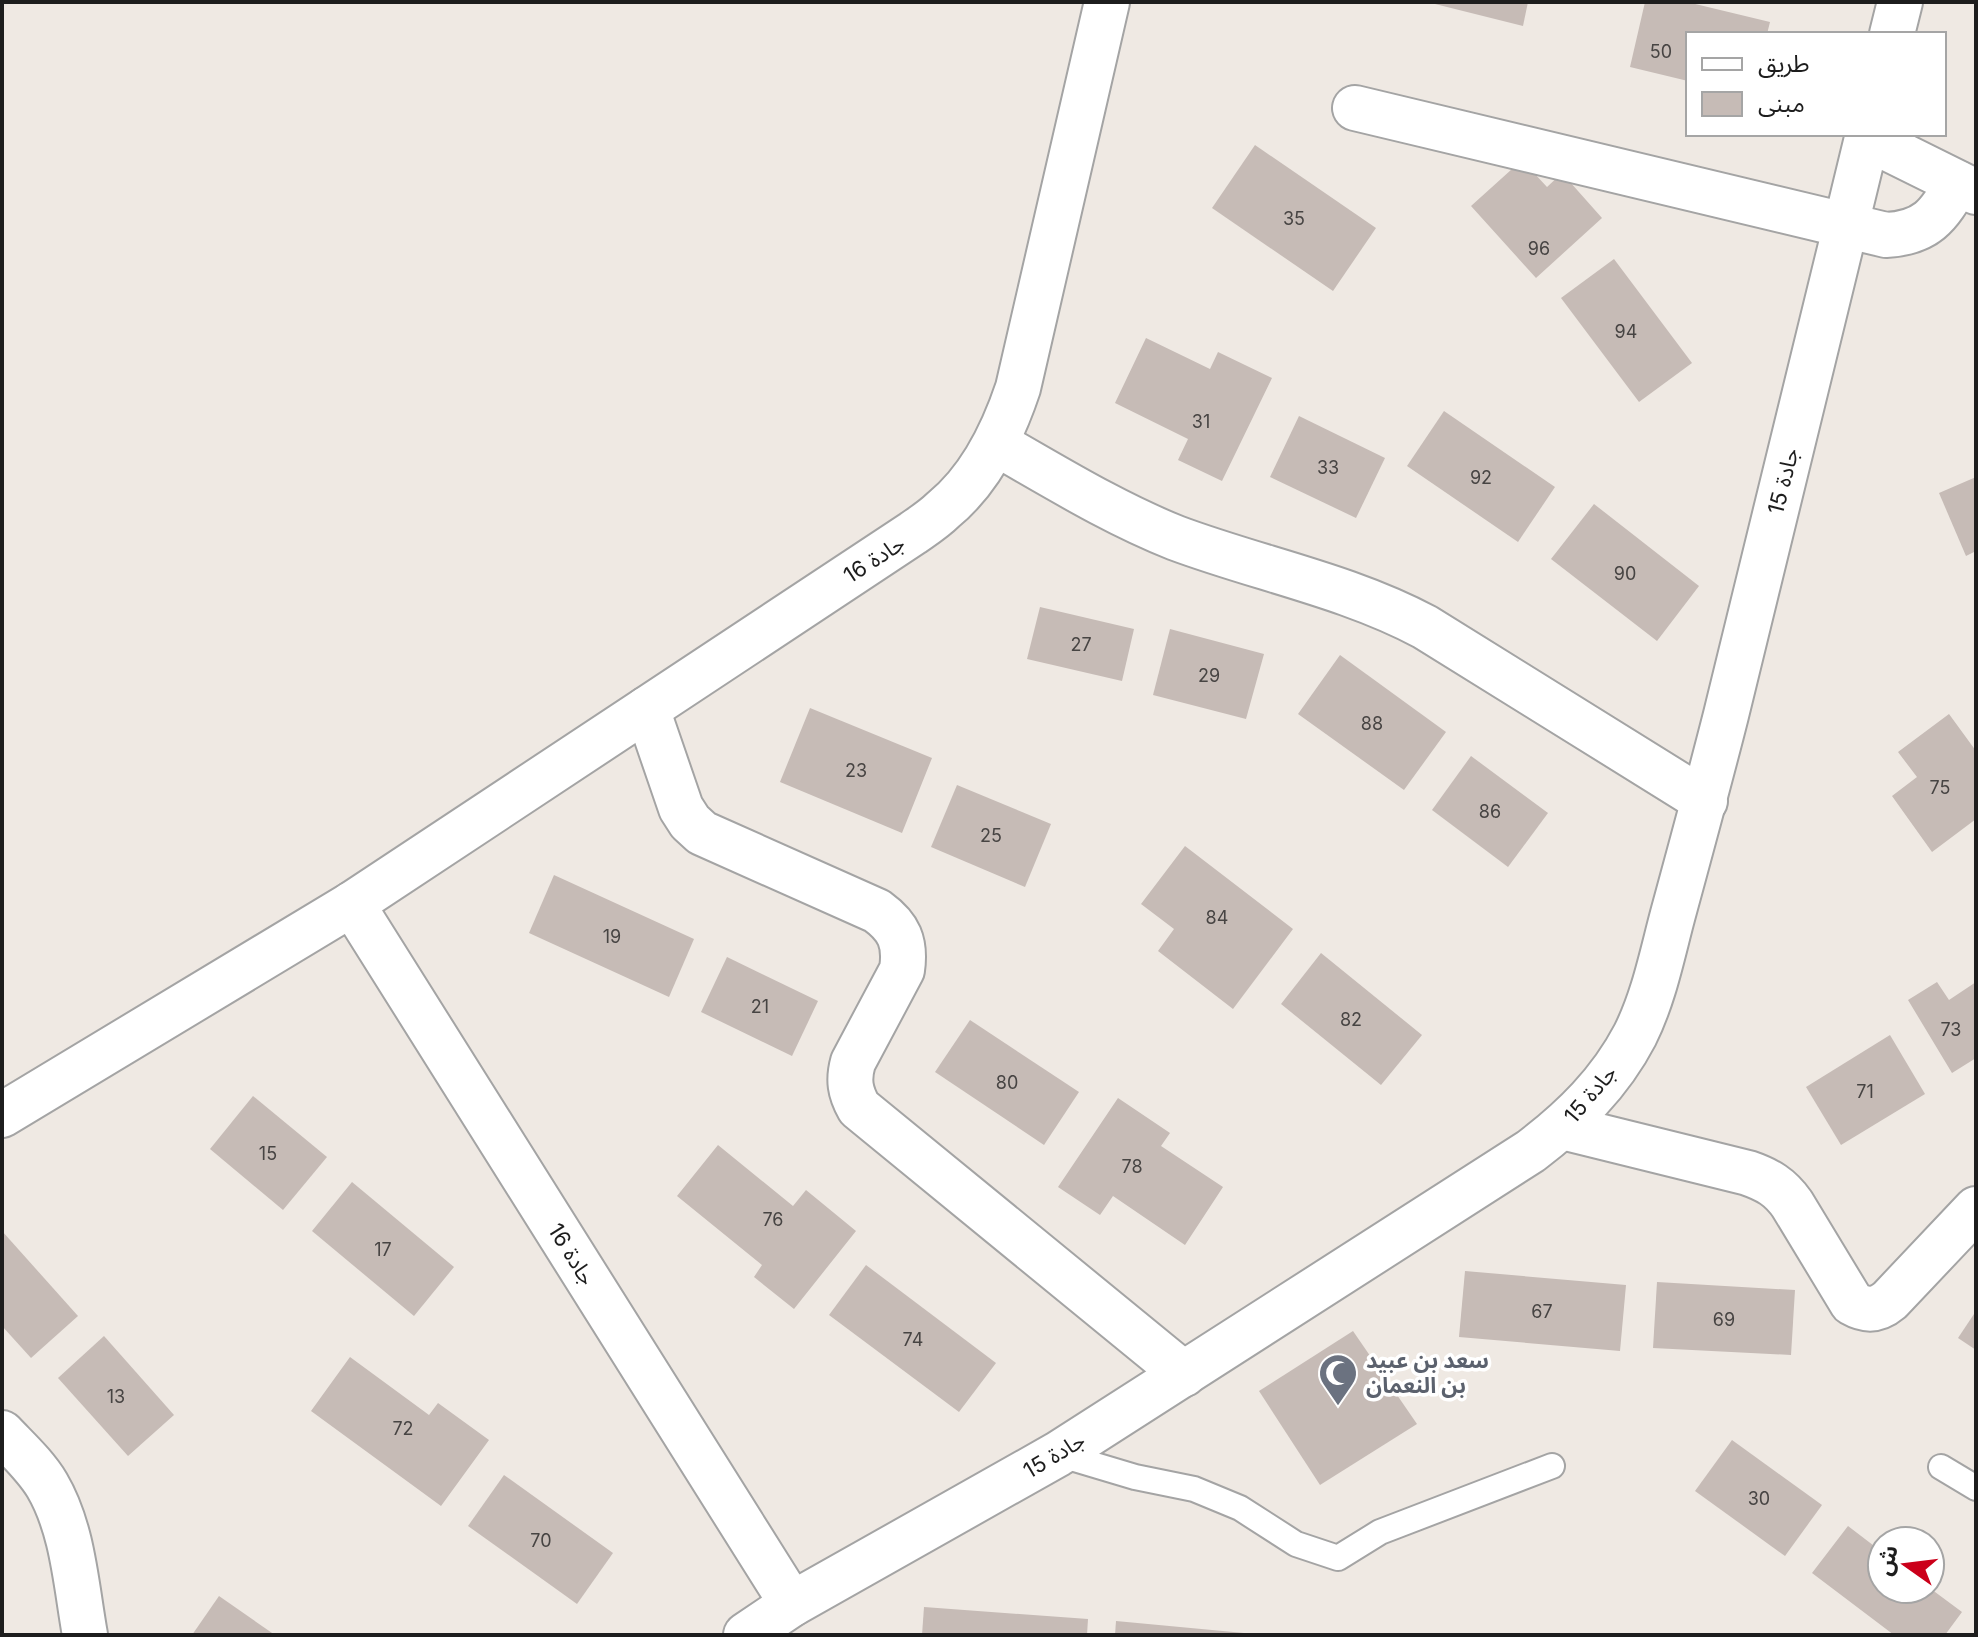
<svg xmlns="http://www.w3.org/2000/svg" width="1978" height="1637" font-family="Inter,'Noto Sans Arabic',sans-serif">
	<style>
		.building { fill: #c6bbb6 }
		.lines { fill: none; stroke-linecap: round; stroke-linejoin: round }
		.service-casing { stroke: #a4a4a4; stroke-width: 28 }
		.minor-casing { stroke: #a4a4a4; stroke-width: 48 }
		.service { stroke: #fff; stroke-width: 24 }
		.minor { stroke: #fff; stroke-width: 44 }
		.labels { text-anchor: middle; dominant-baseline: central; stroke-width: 7; stroke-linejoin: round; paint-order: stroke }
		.number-label { font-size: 18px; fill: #474443 }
		.street-label { font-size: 22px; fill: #1d1d1d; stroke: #fff }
		.worship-label { font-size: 22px; font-weight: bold; fill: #5b616d; stroke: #fff; text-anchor: start }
	</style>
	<rect width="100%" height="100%" fill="#efe9e3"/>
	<!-- building -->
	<g class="building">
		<path d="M1427,2H1528L1523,26Z"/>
		<path d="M1645,2H1687L1770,22L1767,34H1688V81L1630,67Z"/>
		<path d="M1255,145L1376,228L1333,291L1212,208Z"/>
		<path d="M1522,160L1547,187L1562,173L1602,218L1536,278L1471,206Z"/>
		<path d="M1614,259L1692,363L1639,402L1561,298Z"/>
		<path d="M1146,338L1210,369L1218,352L1272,378L1222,481L1178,460L1188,439L1115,403Z"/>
		<path d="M1444,411L1555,487L1518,542L1407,466Z"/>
		<path d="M1299,416L1385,458L1356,518L1270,477Z"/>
		<path d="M1976,477V551L1966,556L1939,493Z"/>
		<path d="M1594,504L1699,586L1657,641L1551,559Z"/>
		<path d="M1040,607L1134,629L1122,681L1027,659Z"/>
		<path d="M1170,629L1264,654L1246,719L1153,695Z"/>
		<path d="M1340,655L1446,732L1404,790L1298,714Z"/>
		<path d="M810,708L932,758L902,833L780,782Z"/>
		<path d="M1949,714L1976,751V819L1932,852L1892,796L1917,777L1898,752Z"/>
		<path d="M1471,756L1548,813L1508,867L1432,810Z"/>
		<path d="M957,785L1051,824L1025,887L931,847Z"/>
		<path d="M1185,846L1293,929L1233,1009L1158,951L1174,929L1141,904Z"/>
		<path d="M554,875L694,939L669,997L529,933Z"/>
		<path d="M1321,953L1422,1035L1381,1085L1281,1004Z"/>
		<path d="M727,957L818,1001L792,1056L701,1012Z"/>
		<path d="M1937,982L1949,1000L1976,982V1058L1952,1073L1908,1000Z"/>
		<path d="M970,1020L1079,1092L1044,1145L935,1072Z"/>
		<path d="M1890,1035L1925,1094L1841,1145L1806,1087Z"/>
		<path d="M253,1096L327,1157L283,1210L210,1149Z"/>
		<path d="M1118,1098L1170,1133L1161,1146L1223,1187L1185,1245L1113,1196L1100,1215L1058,1187Z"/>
		<path d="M718,1145L793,1206L806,1190L856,1231L794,1309L754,1277L762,1265L677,1196Z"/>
		<path d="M352,1182L454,1267L414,1316L312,1231Z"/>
		<path d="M2,1231L78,1316L31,1358L2,1326Z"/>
		<path d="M866,1265L996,1363L959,1412L829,1315Z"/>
		<path d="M1465,1271L1626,1285L1620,1351L1459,1337Z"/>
		<path d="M1657,1282L1795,1290L1791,1355L1653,1348Z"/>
		<path d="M1976,1311V1350L1958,1338Z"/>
		<path d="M1353,1331L1417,1424L1320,1485L1259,1391Z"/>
		<path d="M104,1336L174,1415L128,1456L58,1378Z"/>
		<path d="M350,1357L429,1415L438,1403L489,1440L441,1506L311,1411Z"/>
		<path d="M1732,1440L1822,1505L1785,1556L1695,1491Z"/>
		<path d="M504,1475L613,1553L577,1604L468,1526Z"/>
		<path d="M1848,1526L1882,1552V1589H1931L1962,1612L1945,1635H1894L1812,1573Z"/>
		<path d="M219,1596L275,1635H192Z"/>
		<path d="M924,1607L1088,1619L1087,1635H922Z"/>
		<path d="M1116,1621L1244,1633V1635H1115Z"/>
	</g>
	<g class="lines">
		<defs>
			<g id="service">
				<path d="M1058,1454L1135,1477L1194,1489L1240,1508L1296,1544L1338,1558L1380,1532L1552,1466"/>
				<path d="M1941,1467L1976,1488"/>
			</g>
			<g id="minor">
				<path d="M1892,34L1900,2"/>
				<path d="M1355,108L1886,235C1926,233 1939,216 1957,183"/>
				<path d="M1867,138L1976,192"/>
				<path d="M997,444C1055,477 1113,513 1176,538C1259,569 1346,585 1425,627L1705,801"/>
				<path d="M647,709L681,808L690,822L702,833L877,911C899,927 906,942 902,970L853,1062C848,1080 850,1092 859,1108L1184,1374"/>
				<path d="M352,904L792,1604"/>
				<path d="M2,1115L352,904L913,533C923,526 934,519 943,510C981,479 1003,433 1018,388L1107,2"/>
				<path d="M1562,1127L1748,1173C1768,1180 1780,1187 1792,1204L1852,1303C1866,1311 1877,1311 1890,1300L1976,1209"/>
				<path d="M2,1433C17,1449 35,1465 47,1485C73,1529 76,1585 85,1635"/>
				<path d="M746,1635L792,1604L1058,1454L1531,1151C1573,1119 1610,1083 1635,1035C1654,997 1662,955 1673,914C1691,848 1709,782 1726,715C1773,522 1821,328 1868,134"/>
			</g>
		</defs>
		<!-- service casing -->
		<use href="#service" class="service-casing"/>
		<!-- minor casing -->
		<use href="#minor" class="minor-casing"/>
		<!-- service -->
		<use href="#service" class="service"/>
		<!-- minor -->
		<use href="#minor" class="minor"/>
	</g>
	<!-- icons -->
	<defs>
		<symbol id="mosque-pin" viewBox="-11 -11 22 30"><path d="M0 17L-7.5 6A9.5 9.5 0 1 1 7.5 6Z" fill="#6b7280" stroke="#fff"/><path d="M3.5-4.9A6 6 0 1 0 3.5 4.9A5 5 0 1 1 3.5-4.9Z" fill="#fff"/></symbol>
	</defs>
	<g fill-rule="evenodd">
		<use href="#mosque-pin" x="1316" y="1351" width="44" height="60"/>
	</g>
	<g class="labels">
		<!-- number labels -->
		<g class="number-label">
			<text x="1661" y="51">50</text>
			<text x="1294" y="218">35</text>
			<text x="1539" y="248">96</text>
			<text x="1626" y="331">94</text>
			<text x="1201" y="421">31</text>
			<text x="1328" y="467">33</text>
			<text x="1481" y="477">92</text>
			<text x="1625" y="573">90</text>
			<text x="1081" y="644">27</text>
			<text x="1209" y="675">29</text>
			<text x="1372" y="723">88</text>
			<text x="856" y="770">23</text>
			<text x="1940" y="787">75</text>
			<text x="1490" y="811">86</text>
			<text x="991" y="835">25</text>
			<text x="1217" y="917">84</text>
			<text x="612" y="936">19</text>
			<text x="760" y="1006">21</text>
			<text x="1351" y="1019">82</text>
			<text x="1951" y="1029">73</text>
			<text x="1007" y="1082">80</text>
			<text x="1865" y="1091">71</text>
			<text x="268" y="1153">15</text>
			<text x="1132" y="1166">78</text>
			<text x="773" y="1219">76</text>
			<text x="383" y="1249">17</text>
			<text x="1542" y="1311">67</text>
			<text x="1724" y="1319">69</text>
			<text x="913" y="1339">74</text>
			<text x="116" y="1396">13</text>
			<text x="403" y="1428">72</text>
			<text x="1759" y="1498">30</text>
			<text x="541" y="1540">70</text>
		</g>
		<!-- street labels -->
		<g class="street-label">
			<text transform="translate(1783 481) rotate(-76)">جادة 15</text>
			<text transform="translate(874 559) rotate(-33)">جادة 16</text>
			<text transform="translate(1590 1094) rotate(-50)">جادة 15</text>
			<text transform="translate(572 1254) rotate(58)">جادة 16</text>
			<text transform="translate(1054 1455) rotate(-31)">جادة 15</text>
		</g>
		<!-- worship labels -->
		<g class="worship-label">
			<text x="1366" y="1360">سعد بن عبيد<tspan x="1366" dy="25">بن النعمان</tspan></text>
		</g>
	</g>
	<!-- border -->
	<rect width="1978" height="1637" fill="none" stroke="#1d1d1d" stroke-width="8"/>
	<!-- legend -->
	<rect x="1686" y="32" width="260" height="104" fill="#ffffff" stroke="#a5a5a5" stroke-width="2"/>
	<rect x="1702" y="58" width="40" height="12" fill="#ffffff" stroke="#a5a5a5" stroke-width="2"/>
	<text x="1758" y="72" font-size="24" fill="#1d1d1d">طريق</text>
	<rect x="1702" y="92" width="40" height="24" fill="#c6bbb6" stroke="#a5a5a5" stroke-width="2"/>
	<text x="1758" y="112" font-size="24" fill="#1d1d1d">مبنى</text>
	<!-- north arrow -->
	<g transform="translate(1906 1565) rotate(284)"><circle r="38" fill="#ffffff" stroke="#a5a5a5" stroke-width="2"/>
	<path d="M0-6L14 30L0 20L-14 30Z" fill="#cb001a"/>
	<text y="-12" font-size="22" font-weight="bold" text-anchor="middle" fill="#1d1d1d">ش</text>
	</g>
</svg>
